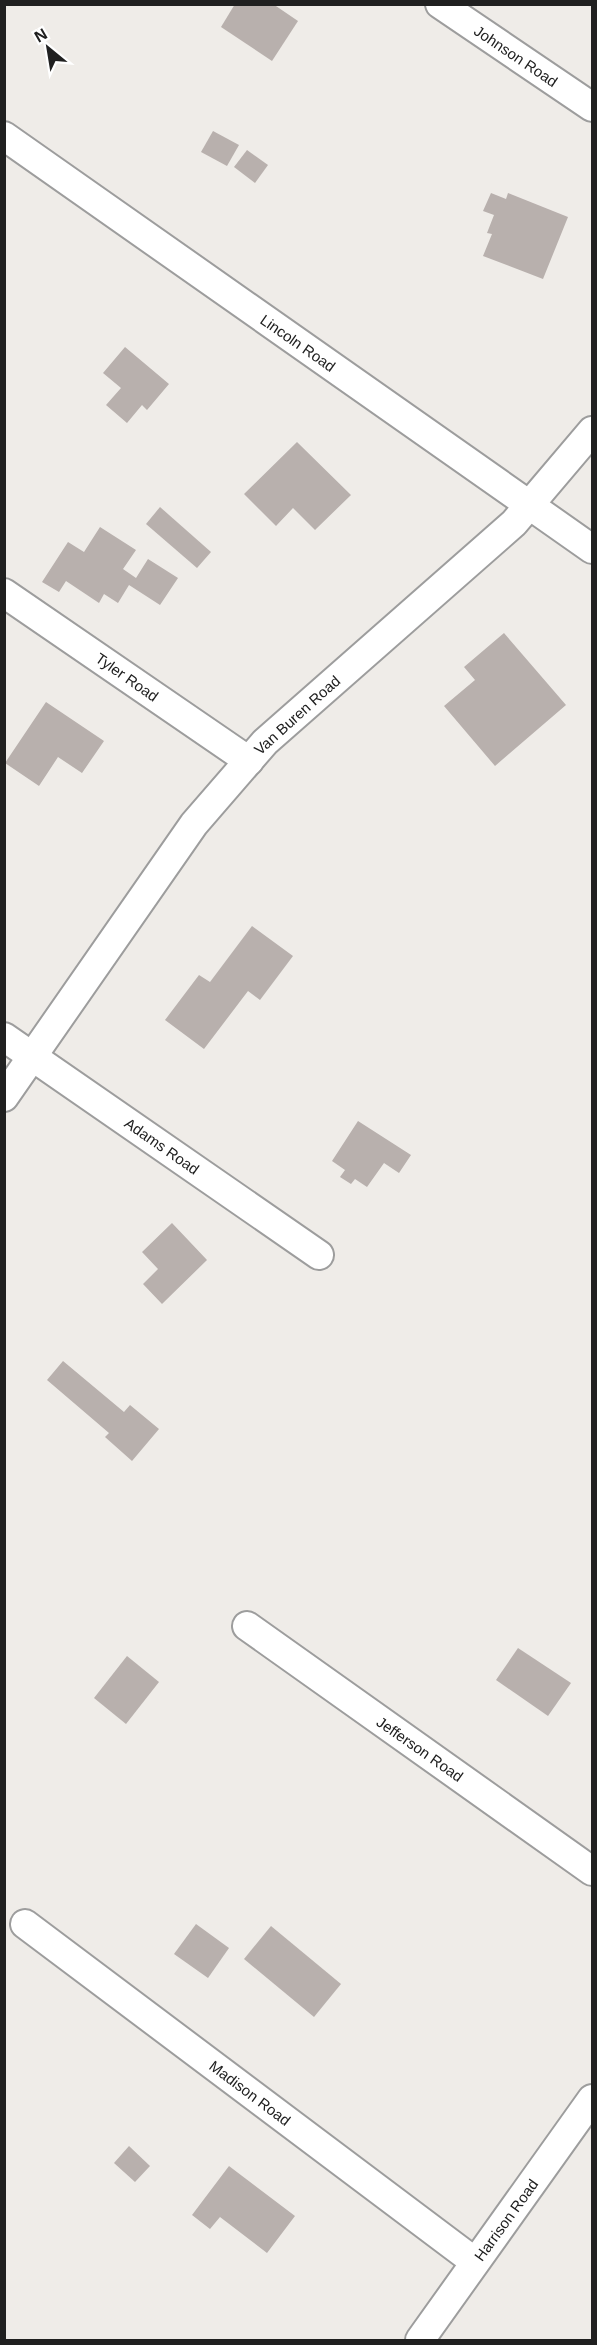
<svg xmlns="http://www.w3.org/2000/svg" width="597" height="2345" font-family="Arial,sans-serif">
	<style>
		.building { fill: #b8b0ad }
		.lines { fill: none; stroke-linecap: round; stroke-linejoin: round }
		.street-casing { stroke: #9d9d9d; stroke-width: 32 }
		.street { stroke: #fff; stroke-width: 28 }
		.labels { text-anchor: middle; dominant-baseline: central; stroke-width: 5; stroke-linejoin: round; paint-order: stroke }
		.street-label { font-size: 15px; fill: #202020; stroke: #fff }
	</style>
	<rect width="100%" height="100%" fill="#efece8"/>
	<!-- building -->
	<g class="building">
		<path d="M235,4H273L298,21L272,61L221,27Z"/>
		<path d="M213,131L239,145L227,166L201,152Z"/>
		<path d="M247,150L268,165L255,183L234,167Z"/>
		<path d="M491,193L506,199L508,193L568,217L543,279L483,256L492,234L487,233L494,215L483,211Z"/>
		<path d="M125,347L169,384L147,410L142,405L127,423L106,405L121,388L103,373Z"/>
		<path d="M297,442L351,495L315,530L293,508L276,526L244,494Z"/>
		<path d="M160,507L211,552L197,568L146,524Z"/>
		<path d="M100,527L136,550L123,569L136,578L148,559L178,578L160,605L129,585L118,603L104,594L99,603L66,581L59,592L42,582L68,542L84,552Z"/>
		<path d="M504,633L566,705L495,766L444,706L475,680L464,667Z"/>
		<path d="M46,702L104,741L82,773L58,757L39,786L5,763Z"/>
		<path d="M252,926L293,956L260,1000L248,991L204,1049L165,1020L199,975L210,982Z"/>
		<path d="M358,1121L411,1155L399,1173L384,1163L367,1187L355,1179L351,1184L340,1177L345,1170L332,1161Z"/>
		<path d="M172,1223L207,1260L162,1304L143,1284L158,1269L142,1252Z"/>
		<path d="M63,1361L124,1412L130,1405L159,1429L132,1461L105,1437L109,1433L47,1380Z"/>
		<path d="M518,1648L571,1683L548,1716L496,1680Z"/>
		<path d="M127,1656L159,1682L126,1724L94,1698Z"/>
		<path d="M196,1924L229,1948L208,1978L174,1954Z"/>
		<path d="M271,1926L341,1984L314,2017L244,1959Z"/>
		<path d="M129,2146L150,2166L135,2182L114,2163Z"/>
		<path d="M229,2166L295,2216L267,2253L220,2217L210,2229L192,2215Z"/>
	</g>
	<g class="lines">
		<defs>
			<g id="street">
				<path d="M440,4L592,107"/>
				<path d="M4,136L592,549"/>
				<path d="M4,593L249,761"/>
				<path d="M4,1037L319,1255"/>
				<path d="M4,1097L194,824L265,742L514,523L592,431"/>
				<path d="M247,1626L592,1871"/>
				<path d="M25,1924L475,2262"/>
				<path d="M420,2340L592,2099"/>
			</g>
		</defs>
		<!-- street casing -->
		<use href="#street" class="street-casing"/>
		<!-- street -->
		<use href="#street" class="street"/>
	</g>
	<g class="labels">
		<!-- street labels -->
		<g class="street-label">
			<text transform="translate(516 56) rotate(34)">Johnson Road</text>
			<text transform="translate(298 343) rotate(35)">Lincoln Road</text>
			<text transform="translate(127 677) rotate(35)">Tyler Road</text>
			<text transform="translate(297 715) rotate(-42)">Van Buren Road</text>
			<text transform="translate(162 1146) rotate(35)">Adams Road</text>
			<text transform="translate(420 1749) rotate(35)">Jefferson Road</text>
			<text transform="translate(250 2093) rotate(37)">Madison Road</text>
			<text transform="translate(506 2220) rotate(-54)">Harrison Road</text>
		</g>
	</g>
	<!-- border -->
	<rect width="597" height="2345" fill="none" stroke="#202020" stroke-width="12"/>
	<!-- north arrow -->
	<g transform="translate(48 48) rotate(330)" stroke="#ffffff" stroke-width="4.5" paint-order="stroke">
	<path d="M0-4.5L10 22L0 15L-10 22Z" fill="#202020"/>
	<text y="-9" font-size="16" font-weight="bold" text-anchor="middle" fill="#202020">N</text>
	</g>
</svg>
